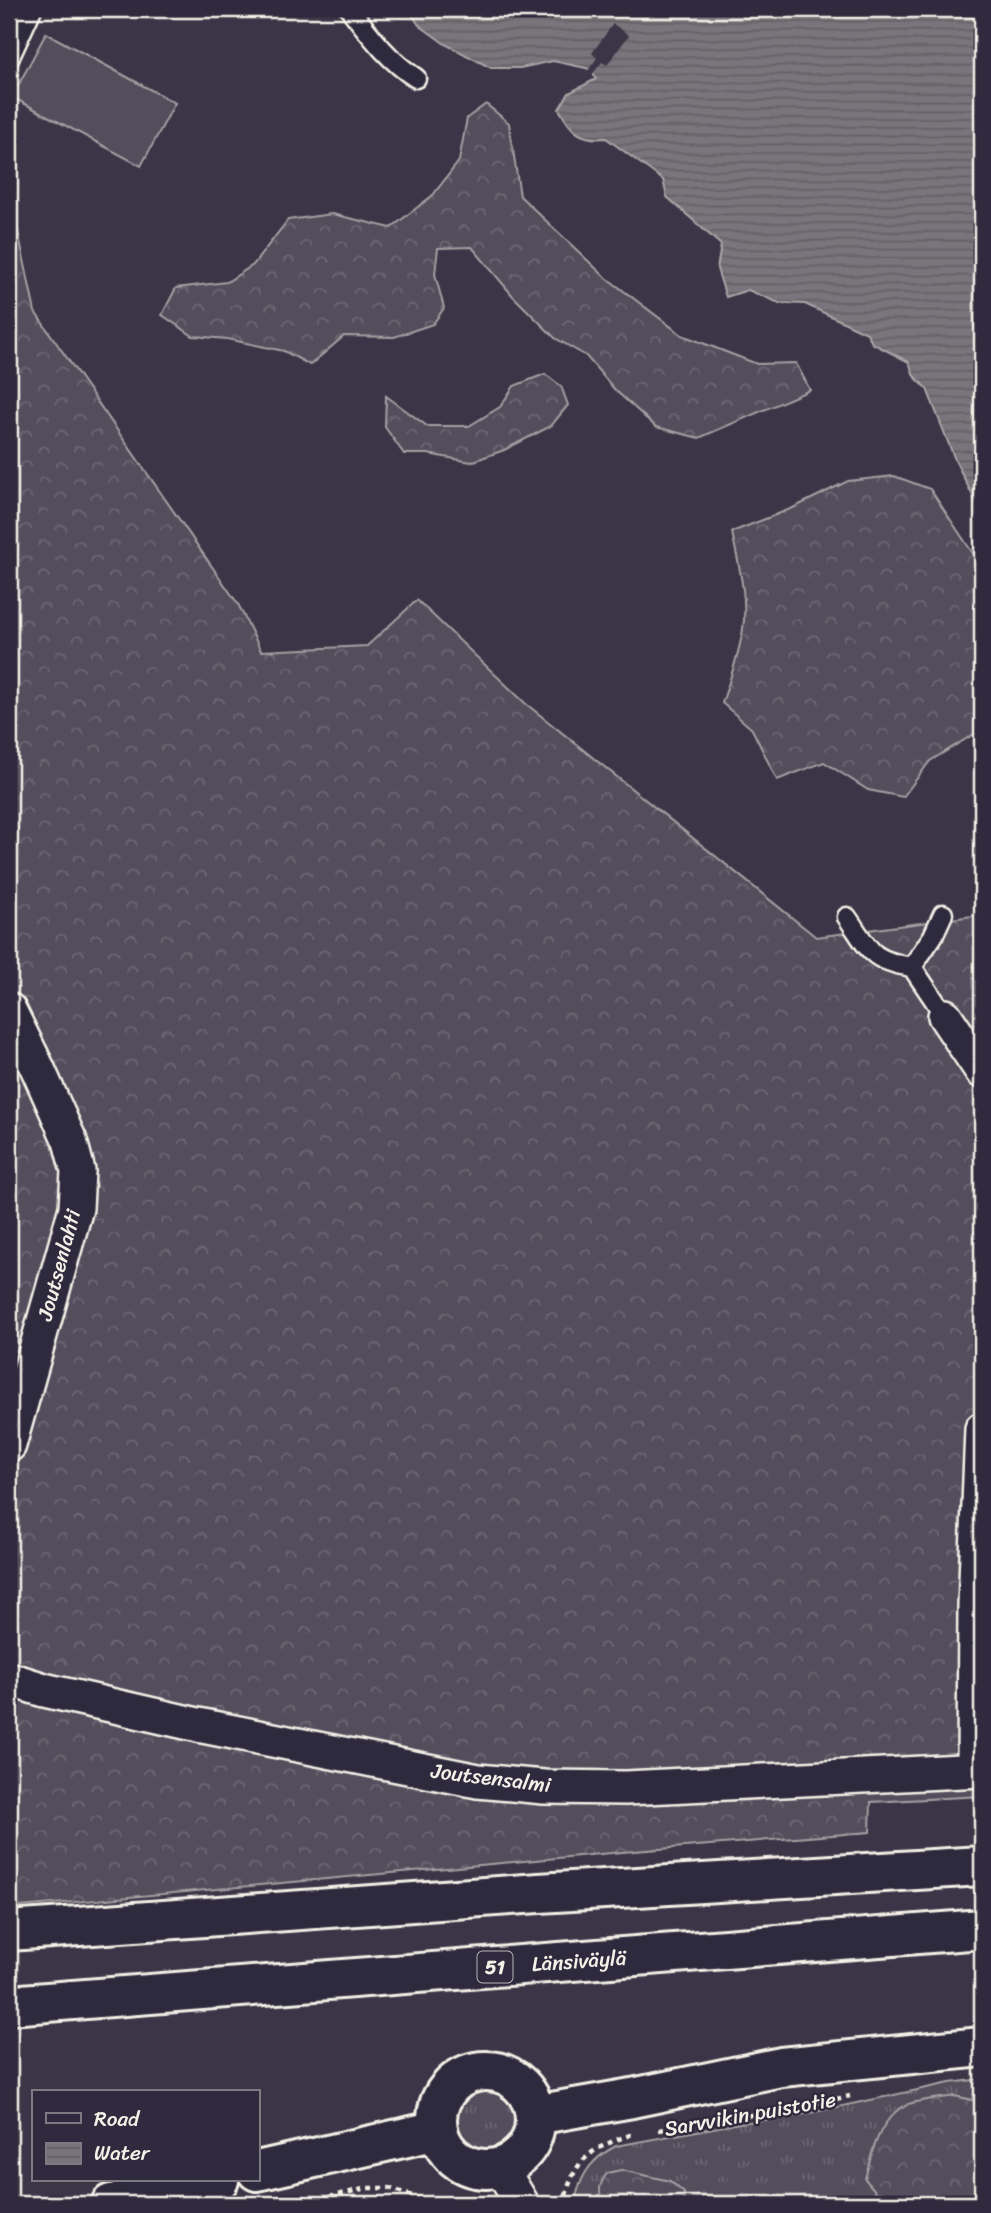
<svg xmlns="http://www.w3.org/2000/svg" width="991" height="2213" font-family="Sriracha,sans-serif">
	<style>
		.grass { fill: url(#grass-tufts); stroke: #a4a0a2; stroke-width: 2 }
		.forest { fill: url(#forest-crowns); stroke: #a4a0a2; stroke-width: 2 }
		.garden { fill: #534e5c; stroke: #a4a0a2; stroke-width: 2 }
		.water { fill: url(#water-rules); stroke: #aaa6a7; stroke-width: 2 }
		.pier { fill: #3b3647 }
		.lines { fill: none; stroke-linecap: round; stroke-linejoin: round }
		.service-casing { stroke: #f4f1e8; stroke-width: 23 }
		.minor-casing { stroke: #f4f1e8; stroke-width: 38 }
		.secondary-casing { stroke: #f4f1e8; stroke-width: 44 }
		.motorway-casing { stroke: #f4f1e8; stroke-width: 44 }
		.path { stroke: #f4f1e8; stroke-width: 4.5; stroke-dasharray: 5 5; stroke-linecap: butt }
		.service { stroke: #2f2a3d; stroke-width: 18 }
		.minor { stroke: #2f2a3d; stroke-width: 33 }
		.secondary { stroke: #2f2a3d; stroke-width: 38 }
		.motorway { stroke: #2f2a3d; stroke-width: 38 }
		.labels { text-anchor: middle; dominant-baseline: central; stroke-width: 5; stroke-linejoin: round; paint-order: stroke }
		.shield { fill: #2f2a3d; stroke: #b9b5b5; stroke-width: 2 }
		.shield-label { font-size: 19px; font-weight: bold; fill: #f4f1e8 }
		.street-label { font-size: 21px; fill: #f4f1e8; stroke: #2f2a3d }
	</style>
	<defs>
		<pattern id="grass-tufts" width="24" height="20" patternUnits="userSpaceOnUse" patternTransform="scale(1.75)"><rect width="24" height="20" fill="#534e5c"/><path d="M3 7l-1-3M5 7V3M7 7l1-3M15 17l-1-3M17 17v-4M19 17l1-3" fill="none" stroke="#6c6873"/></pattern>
		<pattern id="forest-crowns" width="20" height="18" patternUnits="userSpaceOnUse" patternTransform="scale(1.75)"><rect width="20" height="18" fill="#534e5c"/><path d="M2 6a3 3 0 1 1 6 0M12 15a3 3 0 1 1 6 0" fill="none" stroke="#6c6873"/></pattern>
		<pattern id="water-rules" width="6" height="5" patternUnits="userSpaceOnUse" patternTransform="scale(1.75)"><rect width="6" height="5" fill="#78747b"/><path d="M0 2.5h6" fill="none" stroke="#636063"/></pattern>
	</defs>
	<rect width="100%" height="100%" fill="#3b3647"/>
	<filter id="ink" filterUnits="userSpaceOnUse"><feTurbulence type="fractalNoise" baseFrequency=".0143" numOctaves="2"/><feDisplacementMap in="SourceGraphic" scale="14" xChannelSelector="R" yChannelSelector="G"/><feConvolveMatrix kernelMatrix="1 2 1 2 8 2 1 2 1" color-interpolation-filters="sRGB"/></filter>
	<g filter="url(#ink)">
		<!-- grass -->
		<g class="grass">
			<path d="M982,2079V2102L954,2096L876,2192L899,2196L912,2204H683L684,2193L599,2195L605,2204H580L576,2197C582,2172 593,2158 616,2146L740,2123L791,2117L950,2083Z"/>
			<circle cx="485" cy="2118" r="30"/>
		</g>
		<!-- forest -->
		<g class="forest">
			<path d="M486,104L509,123L520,196L604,276L682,335L757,364L796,363L810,390L699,438L656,427L615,390L586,356L555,338L513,296L472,247L438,248L435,274L444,308L433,324L394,337L344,336L310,365L284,351L227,339L193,336L162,315L176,288L227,282L253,265L288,220L332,214L391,228L433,195L459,161L467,118Z"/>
			<path d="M9,188L35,312L238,604L261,651L367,646L417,600L525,703L816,937L973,916L982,909V1343L980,1350L982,1351V1796L871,1802L870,1832L622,1852L9,1908Z"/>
			<path d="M545,374L561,386L568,405L551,426L504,450L471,462L428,454H404L385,427L386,396L427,426H469L500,407L514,386Z"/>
			<path d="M894,476L930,489L982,567V732L979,731L930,761L903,797L868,790L824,762L777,780L752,729L722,703C730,679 739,655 743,629C748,598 738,563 732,532L793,508L848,481Z"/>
			<path d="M954,2096L982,2102V2204H912L899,2196L876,2192L865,2179C871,2154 879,2120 904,2106C915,2100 940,2099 954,2096Z"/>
			<path d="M621,2170L670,2181L684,2193L683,2204H605C597,2192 599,2185 607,2173Z"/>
		</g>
		<!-- garden -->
		<path class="garden" d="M46,33L175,103L141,166L12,97Z"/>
		<!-- water -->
		<path class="water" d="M408,9H982V514L956,462L927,389L914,376L909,362L872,343L867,333L805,304L779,303L748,290L726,297L717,269L721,245L667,197L663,180L606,138C580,141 571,131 559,109L569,93L596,79L593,72L586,68L553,61L520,68H491L445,44L419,25Z"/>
		<!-- pier -->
		<path class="pier" d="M613,24L629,35L607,65L602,62L592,75L587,72L597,58L592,53Z"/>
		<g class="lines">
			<defs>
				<g id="service">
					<path d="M350,9C370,35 388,60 416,78"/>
					<path d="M9,59L32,9"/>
					<path d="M847,917C870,950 869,960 912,967L945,1016"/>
					<path d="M912,967L933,936L943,914"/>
				</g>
				<g id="minor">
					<path d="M9,1010L37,1067L70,1141L78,1171L76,1208L9,1445"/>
					<path d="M945,1016L982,1071"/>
					<path d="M9,1679L44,1690L198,1725L478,1781L544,1787L626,1788L982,1770"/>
					<path d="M974,1770L975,1606L982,1429"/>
					<path d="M500,2167L522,2204"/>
				</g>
				<g id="secondary">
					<circle cx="486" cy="2120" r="49"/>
					<path d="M535,2115L632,2098L781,2067L982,2047"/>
					<path d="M257,2171L438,2130"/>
					<path d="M111,2204L219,2180"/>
				</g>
				<g id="motorway">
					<path d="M9,1931L539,1893L982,1866"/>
					<path d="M9,2005L982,1929"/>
				</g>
			</defs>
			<!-- service casing -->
			<use href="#service" class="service-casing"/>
			<!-- minor casing -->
			<use href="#minor" class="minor-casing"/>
			<!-- secondary casing -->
			<use href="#secondary" class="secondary-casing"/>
			<!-- motorway casing -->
			<use href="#motorway" class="motorway-casing"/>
			<!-- path -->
			<g class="path">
				<path d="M659,2130L793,2108L850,2096"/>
				<path d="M566,2196C575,2156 597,2146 633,2134"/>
				<path d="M566,2196L570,2204"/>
				<path d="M550,2202L566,2196"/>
				<path d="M300,2204L367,2188H389L436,2204"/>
			</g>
			<!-- service -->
			<use href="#service" class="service"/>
			<!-- minor -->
			<use href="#minor" class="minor"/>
			<!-- secondary -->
			<use href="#secondary" class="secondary"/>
			<!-- motorway -->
			<use href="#motorway" class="motorway"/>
		</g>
	</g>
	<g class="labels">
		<!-- shield labels -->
		<rect class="shield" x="477.5" y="1951.5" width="35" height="31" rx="5"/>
		<g class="shield-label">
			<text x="495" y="1967">51</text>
		</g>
		<!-- street labels -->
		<g class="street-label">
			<text transform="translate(59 1265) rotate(-75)">Joutsenlahti</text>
			<text transform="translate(491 1778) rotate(7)">Joutsensalmi</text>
			<text transform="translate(579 1961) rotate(-4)">Länsiväylä</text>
			<text transform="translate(750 2114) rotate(-10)">Sarvvikin puistotie</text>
		</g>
	</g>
	<!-- margin -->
	<rect width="991" height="2213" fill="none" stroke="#2f2a3d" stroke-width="35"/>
	<rect x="18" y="18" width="956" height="2178" fill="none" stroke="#f4f1e8" stroke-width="2.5" filter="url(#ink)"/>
	<!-- legend -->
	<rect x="32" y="2090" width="228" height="91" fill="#2f2a3d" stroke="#7e7a81" stroke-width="2"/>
	<rect x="46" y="2113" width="35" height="10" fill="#2f2a3d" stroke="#7e7a81" stroke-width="2"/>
	<text x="94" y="2126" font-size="21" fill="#f4f1e8">Road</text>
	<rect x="46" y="2143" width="35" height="21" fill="url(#water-rules)" stroke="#7e7a81" stroke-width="2"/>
	<text x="94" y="2160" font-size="21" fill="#f4f1e8">Water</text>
</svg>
